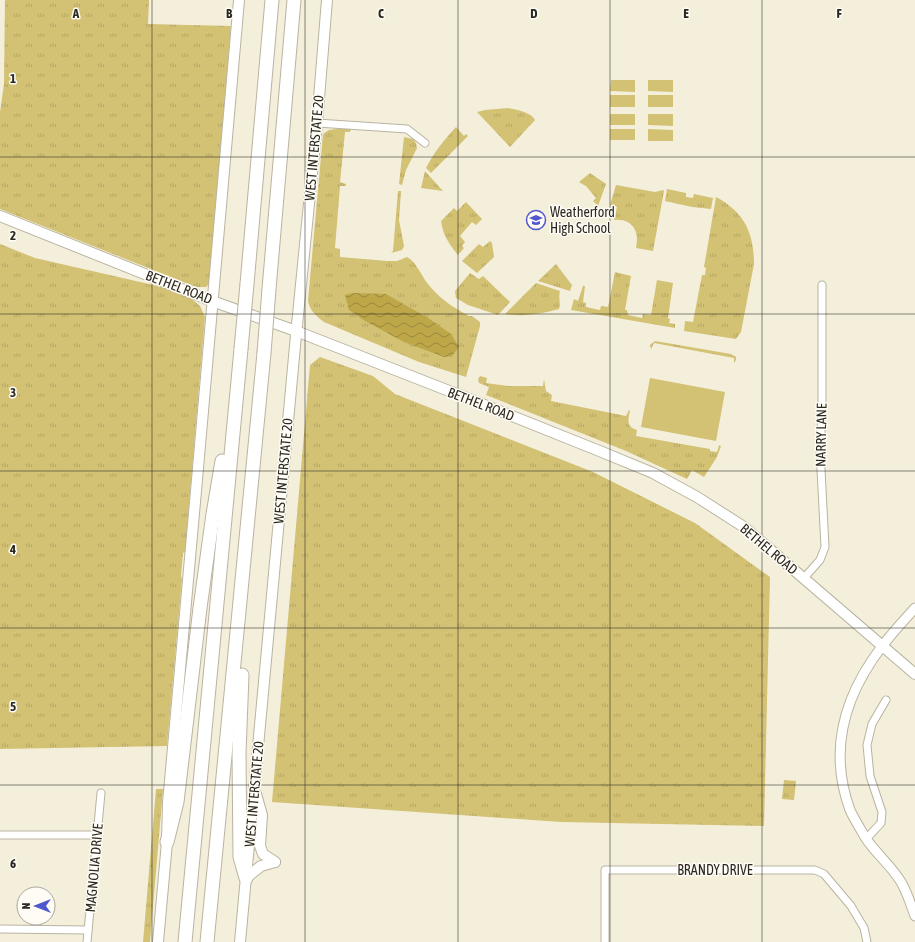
<svg xmlns="http://www.w3.org/2000/svg" width="915" height="942" font-family="'Asap Condensed',sans-serif">
	<style>
		.grass { fill: url(#grass-tufts) }
		.pitch { fill: #d3c174 }
		.water { fill: url(#water-waves) }
		.lines { fill: none; stroke-linecap: round; stroke-linejoin: round }
		.minor-casing { stroke: #b9b4a0; stroke-width: 9 }
		.tertiary-casing { stroke: #b9b4a0; stroke-width: 11 }
		.secondary-casing { stroke: #b9b4a0; stroke-width: 12 }
		.motorway-casing { stroke: #b9b4a0; stroke-width: 15 }
		.minor { stroke: #fff; stroke-width: 7 }
		.tertiary { stroke: #fff; stroke-width: 9 }
		.secondary { stroke: #fff; stroke-width: 10 }
		.motorway { stroke: #fff; stroke-width: 13 }
		.motorway-bridge-casing { stroke: #b9b4a0; stroke-width: 15; stroke-linecap: butt }
		.motorway-bridge { stroke: #fff; stroke-width: 13 }
		.grid { fill: none; stroke: #2a2820; stroke-width: 1; stroke-opacity: 0.55 }
		.labels { text-anchor: middle; dominant-baseline: central; stroke-width: 3; stroke-linejoin: round; paint-order: stroke }
		.street-label { font-size: 14px; fill: #2a2820; stroke: #fefcf4 }
		.poi-label { font-size: 14px; fill: #2a2820; stroke: #fefcf4; text-anchor: start }
		.grid-label { font-size: 13px; text-anchor: middle; font-weight: bold; fill: #2a2820; stroke: #fefcf4; stroke-width: 3; stroke-linejoin: round; paint-order: stroke }
	</style>
	<defs>
		<pattern id="grass-tufts" width="24" height="20" patternUnits="userSpaceOnUse"><rect width="24" height="20" fill="#d3c174"/><path d="M3 7l-1-3M5 7V3M7 7l1-3M15 17l-1-3M17 17v-4M19 17l1-3" fill="none" stroke="#b5a664"/></pattern>
		<pattern id="water-waves" width="16" height="10" patternUnits="userSpaceOnUse"><rect width="16" height="10" fill="#bda749"/><path d="M0 5q4-4 8 0t8 0" fill="none" stroke="#9a883c"/></pattern>
	</defs>
	<rect width="100%" height="100%" fill="#f4efdb"/>
	<!-- grass -->
	<g class="grass">
		<path d="M5,0H149L148,24L231,26L209,284L206,287H196L0,209V112L4,84Z"/>
		<path d="M508,108C517,110 531,112 535,120L510,147L477,112L485,110Z"/>
		<path d="M456,127L464,136L466,134L468,136L431,173L426,168C434,152 444,140 456,127Z"/>
		<path d="M336,129H351L350,132H345L340,182L346,184V186H340L335,248L340,249V257L387,261H397L407,257C417,262 421,276 428,284C438,297 453,308 468,315V316H472L480,322V326L466,377L419,362L324,322C316,316 310,311 308,301L323,134L329,130Z"/>
		<path d="M404,137L413,139L416,143L417,148L406,170L402,185L399,184Z"/>
		<path d="M425,171L443,191L421,188Z"/>
		<path d="M590,173L606,184L598,206L593,201L596,198L586,186L579,182Z"/>
		<path d="M616,185L655,192L663,190L664,191L653,251L636,248C640,231 632,218 614,220L617,207L610,205Z"/>
		<path d="M667,189L686,193V197L693,198L694,194L713,198L711,209L692,207L665,201Z"/>
		<path d="M398,191H401L399,220L404,246L402,250L391,253L393,251Z"/>
		<path d="M716,197C744,212 754,233 754,264L741,332L736,339L684,331L685,321L693,322L702,275H705L706,268L704,267Z"/>
		<path d="M466,202L482,219L476,225L472,222L460,236L465,242L462,246L464,248L458,255C449,244 443,235 441,221L454,208L457,211Z"/>
		<path d="M490,241L492,243L494,257L477,273L462,261L479,244L483,247Z"/>
		<path d="M0,244L35,258L162,287L192,299L200,306L205,317L185,552L183,553L181,576L182,579L167,746L0,749Z"/>
		<path d="M556,264L572,285L570,291L538,281Z"/>
		<path d="M615,272L631,276L625,310H627L628,315L642,318L643,314L651,315L657,280L673,283L668,318L670,319L669,323L675,324V328L571,310L574,299L578,301L583,286H585L583,302L586,303V307L600,310L601,306L608,307Z"/>
		<path d="M470,273L479,279L483,276L510,302L498,315L468,305L456,298L455,291Z"/>
		<path d="M536,283L560,291C558,298 561,302 559,309C541,314 523,317 505,314Z"/>
		<path d="M655,341L731,354L736,357V360L734,363V358L654,343L651,349L650,345Z"/>
		<path d="M320,357L373,376L395,394L593,472L695,523L770,577L764,826L561,822L272,802L310,365Z"/>
		<path d="M480,376L487,378L486,383L508,386H543L544,379L546,391L552,395L551,401L626,416L629,410L630,411C628,420 626,427 637,430L636,436L710,449V451L717,452L719,445L721,446L717,457L704,477L692,470L687,479L626,451L486,395L489,387L479,383L478,379Z"/>
		<path d="M784,780L796,781L794,800L782,799Z"/>
		<path d="M156,789H163L150,942H143Z"/>
	</g>
	<!-- pitch -->
	<g class="pitch">
		<path d="M611,80H635V92L610,91Z"/>
		<path d="M648,80H673V92L648,91Z"/>
		<rect x="610" y="95" width="25" height="12"/>
		<rect x="648" y="95" width="25" height="12"/>
		<rect x="610" y="114" width="25" height="11"/>
		<path d="M648,114H673V126L648,125Z"/>
		<rect x="610" y="129" width="25" height="11"/>
		<path d="M648,129L673,130V141H648Z"/>
		<path d="M650,378L725,392L716,441L641,427Z"/>
	</g>
	<!-- water -->
	<path class="water" d="M353,293L386,294L428,318L451,334L459,347L452,356L444,357L404,342L365,321L349,310L345,295Z"/>
	<g class="lines">
		<defs>
			<g id="minor">
				<path d="M317,123L407,129L425,143"/>
				<path d="M804,578L820,560L825,547L820,450L822,413V285"/>
				<path d="M0,835H97"/>
				<path d="M866,839L881,823L882,812L870,776L867,745L872,724L886,700"/>
				<path d="M0,929L88,930"/>
				<path d="M87,942L101,793"/>
				<path d="M605,942V870H815L824,874L851,906L864,928L867,942"/>
			</g>
			<path id="tertiary" d="M915,608C904,620 893,632 883,645C845,694 828,750 850,810C854,819 860,828 865,837C875,853 891,865 901,882C907,892 911,905 915,916"/>
			<g id="secondary">
				<path d="M0,216L212,301L296,331L467,398L602,452L653,473L697,497L744,527L915,674"/>
				<path d="M256,794L262,815L260,846L263,854L275,862"/>
				<path d="M246,878L261,866L275,862"/>
				<path d="M158,942L167,842L168,803L196,491L239,0"/>
				<path d="M240,942L296,335L317,123L327,0"/>
			</g>
			<g id="motorway">
				<path d="M247,284L272,0"/>
				<path d="M269,289L294,0"/>
				<path d="M242,675L239,753L240,857L246,878"/>
				<path d="M167,842L177,802L200,608L213,514L222,461"/>
				<path d="M185,942L241,349"/>
				<path d="M207,942L264,353"/>
			</g>
		</defs>
		<!-- minor casing -->
		<use href="#minor" class="minor-casing"/>
		<!-- tertiary casing -->
		<use href="#tertiary" class="tertiary-casing"/>
		<!-- secondary casing -->
		<use href="#secondary" class="secondary-casing"/>
		<!-- motorway casing -->
		<use href="#motorway" class="motorway-casing"/>
		<!-- minor -->
		<use href="#minor" class="minor"/>
		<!-- tertiary -->
		<use href="#tertiary" class="tertiary"/>
		<!-- secondary -->
		<use href="#secondary" class="secondary"/>
		<!-- motorway -->
		<use href="#motorway" class="motorway"/>
		<defs>
			<g id="motorway-bridge">
				<path d="M241,349L247,284"/>
				<path d="M264,353L269,289"/>
			</g>
		</defs>
		<!-- motorway-bridge casing -->
		<use href="#motorway-bridge" class="motorway-bridge-casing"/>
		<!-- motorway-bridge -->
		<use href="#motorway-bridge" class="motorway-bridge"/>
	</g>
	<!-- grid -->
	<path class="grid" d="M152,0V942M305,0V942M458,0V942M610,0V942M762,0V942M0,157H915M0,314H915M0,471H915M0,628H915M0,785H915"/>
	<!-- icons -->
	<defs>
		<symbol id="school-ring" viewBox="-11 -11 22 22"><circle r="9.5" fill="#fefcf4" stroke="#5157cd" stroke-width="1.5"/><path d="M0-5L7-2L0 1L-7-2ZM-4 1L0 2.5L4 1V4Q0 6-4 4Z" fill="#5157cd"/></symbol>
	</defs>
	<g fill-rule="evenodd">
		<use href="#school-ring" x="525" y="209" width="22" height="22"/>
	</g>
	<g class="labels">
		<!-- street labels -->
		<g class="street-label">
			<text transform="translate(314 148) rotate(-85)">WEST INTERSTATE 20</text>
			<text transform="translate(179 287) rotate(21)">BETHEL ROAD</text>
			<text transform="translate(481 404) rotate(21)">BETHEL ROAD</text>
			<text transform="translate(821 435) rotate(-89)">NARRY LANE</text>
			<text transform="translate(283 471) rotate(-85)">WEST INTERSTATE 20</text>
			<text transform="translate(769 549) rotate(40)">BETHEL ROAD</text>
			<text transform="translate(254 794) rotate(-85)">WEST INTERSTATE 20</text>
			<text transform="translate(94 868) rotate(-85)">MAGNOLIA DRIVE</text>
			<text x="715" y="870">BRANDY DRIVE</text>
		</g>
		<!-- poi labels -->
		<g class="poi-label">
			<text x="550" y="212">Weatherford<tspan x="550" dy="16">High School</tspan></text>
		</g>
	</g>
	<g class="grid-label">
		<text x="76" y="18">A</text>
		<text x="229" y="18">B</text>
		<text x="381" y="18">C</text>
		<text x="534" y="18">D</text>
		<text x="686" y="18">E</text>
		<text x="839" y="18">F</text>
		<text x="13" y="83">1</text>
		<text x="13" y="240">2</text>
		<text x="13" y="397">3</text>
		<text x="13" y="554">4</text>
		<text x="13" y="711">5</text>
		<text x="13" y="868">6</text>
	</g>
	<!-- north arrow -->
	<g transform="translate(36 906) rotate(270)"><circle r="19" fill="#fefcf4" stroke="#a9a79f"/>
	<path d="M0-3L7 15L0 10L-7 15Z" fill="#5157cd"/>
	<text y="-6" font-size="11" font-weight="bold" text-anchor="middle" fill="#2a2820">N</text>
	</g>
</svg>
